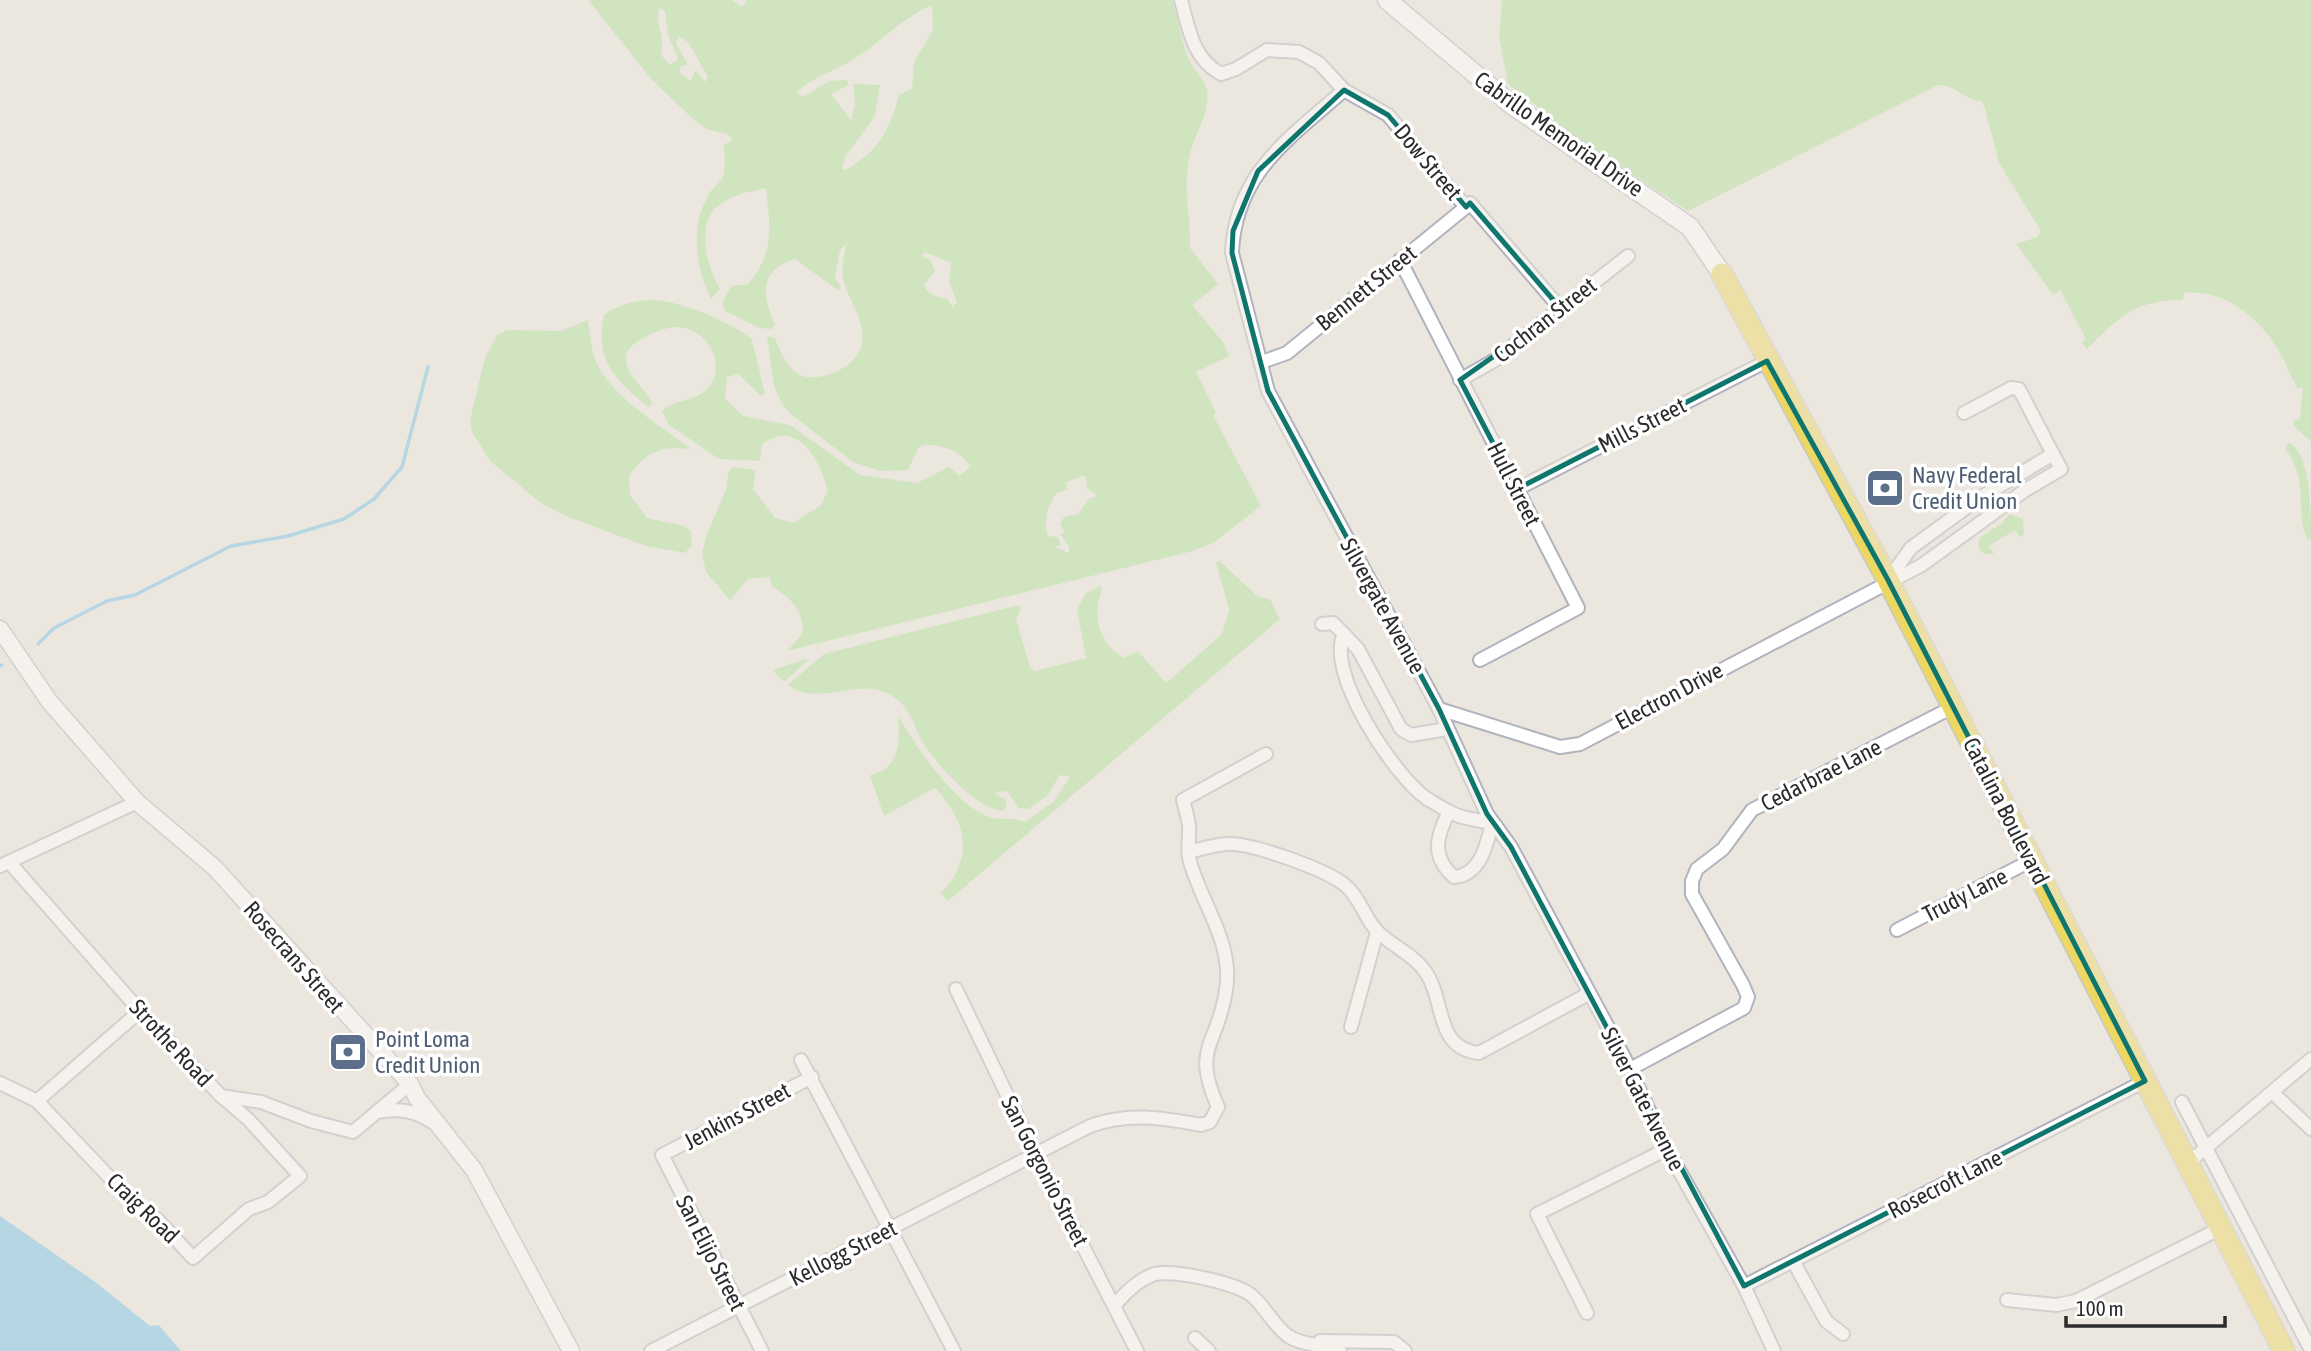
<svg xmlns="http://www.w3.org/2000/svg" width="2311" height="1351" font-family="'Asap Condensed',sans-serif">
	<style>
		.green { fill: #aee19c; fill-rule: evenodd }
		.water { fill: #74c2eb }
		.pier { fill: #ece7de }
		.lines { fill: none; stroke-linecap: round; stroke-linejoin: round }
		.stream { stroke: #74c2eb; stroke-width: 3.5 }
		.minor-casing { stroke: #b1b3be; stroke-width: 16 }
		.tertiary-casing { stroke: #b1b3be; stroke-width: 19 }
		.secondary-casing { stroke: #b1b3be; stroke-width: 21 }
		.primary-casing { stroke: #c8c8c8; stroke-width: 24 }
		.minor { stroke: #fff; stroke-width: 12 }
		.tertiary { stroke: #fff; stroke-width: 16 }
		.secondary { stroke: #fff; stroke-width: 18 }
		.primary { stroke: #ecd763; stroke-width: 21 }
		.marked { fill: none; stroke: #0f766e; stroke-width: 5; stroke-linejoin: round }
		.labels { text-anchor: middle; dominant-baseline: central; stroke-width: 7; stroke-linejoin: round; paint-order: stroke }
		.street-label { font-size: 23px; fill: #2b2b2b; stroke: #fff }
		.service-label { font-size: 23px; fill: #4e5e75; stroke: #fff; text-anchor: start }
	</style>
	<rect width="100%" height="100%" fill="#ece7de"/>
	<!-- green -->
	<g class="green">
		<path d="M588,0H732L742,7L747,0H1173C1178,20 1182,44 1190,62C1195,72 1204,78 1207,90C1210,110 1198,129 1192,147C1181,182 1191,213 1190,248L1218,284L1192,305L1223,342L1229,356L1196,372L1216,413L1213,415L1261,506L1213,543L1193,551L787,651L803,633C802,608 792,600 772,586L769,577L748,579L730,600L706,572L702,554L706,536L726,490L729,470L734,467L756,470L753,489L775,518L793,523L820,506L828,491C820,461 799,418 762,444L760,461L719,459L669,425L662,411C675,398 695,403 709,387C727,364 707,329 679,327C664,326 627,341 626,357C625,374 645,388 652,403L649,408C616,380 594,362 604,315C615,305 640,299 655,300C679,301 735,323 752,340L765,394L761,396L738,374L727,377L725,399L743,416L790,425L860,475L917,483L949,467L960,476L970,467C963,452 936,440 919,447L908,470L879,471L853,462L792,415L783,406L774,386L767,336L775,338C780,351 788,371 802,376C827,383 868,362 862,331C855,294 833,287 847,244L840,250L835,278L841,287L838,290L795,259C757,272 763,294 775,325L772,329L759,328L725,311L722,303L731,286L748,284C775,252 770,228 766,188C751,191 731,195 719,205C695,224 707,267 720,289L711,299C695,267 690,226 709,194C712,188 720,183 723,177C726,168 724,153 724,144L733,141L728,134L706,129L693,119L652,80ZM932,5L933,30L914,62L912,88L899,95C889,131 879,151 845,170L842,168L845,157L875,116L880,85L853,84L855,103L851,120L831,94L849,85L847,80L829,81L803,97L796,93C811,78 832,72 849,62C878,45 902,18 932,5ZM659,8L665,11L668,35L678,59L670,65L661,55C666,38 655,26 659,8ZM679,36L688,42L708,77L705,82L696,70L690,81L679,71L681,66L688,65L676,43ZM925,252L951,263L949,281L957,302L953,308L947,298C938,299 927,294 924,285L935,271L930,260L922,256ZM1085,475L1087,488L1098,496L1088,499L1078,514L1064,517L1060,524L1065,532L1060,534L1069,546V553L1055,547L1061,545L1058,537L1048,536C1043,518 1047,508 1057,493L1068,490L1065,483Z"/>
		<path d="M2311,0V442L2293,425L2294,420L2300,419L2303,388H2297C2296,382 2292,380 2290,374C2274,332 2234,288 2184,293L2183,300C2133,300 2120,317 2087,349L2082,343L2086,339L2060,290L2053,295L2016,244L2037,237L2041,231L1999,163L1984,105L1980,101C1964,100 1956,85 1938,85L1688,211L1569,132L1508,84L1499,37L1502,0Z"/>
		<path d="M588,320C590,333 591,347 595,359C608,395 661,426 691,449C661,446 647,450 629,476L630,495L647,518L684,526L691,532L692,545L685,553L646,546L566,516L541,503L490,461L472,432L470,420L485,357L497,335L507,330L561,331Z"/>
		<path d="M2289,443C2311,452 2311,512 2311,539L2308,540C2293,510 2311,481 2285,449Z"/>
		<path d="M2009,514L2023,519L2024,534L2020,537L2015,530L1989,546L1994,554H1984L1978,547L1979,538L2002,523Z"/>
		<path d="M1220,561L1258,597L1270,599L1280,619L948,901L941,893C975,857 967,822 935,788L884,816L870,775C900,769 900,741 898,716C915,745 959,811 994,818C1006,820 1013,817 1025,822L1053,802L1070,777L1060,775L1047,796L1028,809L1018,808L1007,791L994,793L1005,799L1007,805L1003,811C976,809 936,764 922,741C915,729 911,713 901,703C865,668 822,711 788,685L824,654L1019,605L1021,610L1016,618L1030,668L1035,671L1086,658L1077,609L1086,593L1100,586L1102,589C1092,616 1098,643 1124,658L1138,651L1166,683L1222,634L1229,610L1216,562Z"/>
		<path d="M810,658L784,682L772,670Z"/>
	</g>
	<!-- water -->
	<path class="water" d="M0,1204L152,1317L181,1351H0Z"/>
	<!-- pier -->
	<path class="pier" d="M0,1201L153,1313L159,1325L150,1326L94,1281L0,1216Z"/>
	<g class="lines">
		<!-- stream -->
		<g class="stream">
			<path d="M38,644L54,628L107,601L135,595L231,546L288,536L344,519L374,499L402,467L428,367"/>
			<path d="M0,666L2,665"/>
		</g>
		<defs>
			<g id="minor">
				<path d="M1181,0C1189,30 1193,59 1221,74L1236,69L1267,50L1299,52L1319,63L1344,90L1388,115L1466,207L1470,203L1561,309"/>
				<path d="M1344,90C1289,139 1235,173 1232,253L1268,391L1439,709L1487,814L1511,847L1624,1057L1667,1149L1744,1286L1774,1351"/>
				<path d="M1400,260L1578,608L1480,660"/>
				<path d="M1262,362L1287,353L1466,207"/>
				<path d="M1460,380L1495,360L1628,256"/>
				<path d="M1517,489L1767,361"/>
				<path d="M1888,580L1911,548L1978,499L2053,454L2019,389L2011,388L1964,413"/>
				<path d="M1322,624L1333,623L1358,649L1401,729L1411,735L1447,729"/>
				<path d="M1344,634C1325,673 1394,775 1426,798C1436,804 1448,812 1459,816C1471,820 1485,820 1496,826"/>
				<path d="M1439,709L1560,747L1580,744L1922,565L2024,491L2061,469L2053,454"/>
				<path d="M1449,811C1437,836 1430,856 1454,877C1480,875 1486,847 1492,824"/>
				<path d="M1189,852C1201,849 1214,845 1226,844C1250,842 1328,870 1346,886C1360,898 1364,916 1376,930C1391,946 1411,952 1425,971C1446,1001 1434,1048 1479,1053L1588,994"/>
				<path d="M9,862L140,1011L221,1096L261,1102L311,1121L353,1132L410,1084"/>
				<path d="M0,866L137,802"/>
				<path d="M1897,930L2032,860"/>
				<path d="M956,989L1036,1155L1137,1351"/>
				<path d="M1351,1027L1377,932"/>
				<path d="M801,1060L954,1351"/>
				<path d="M1630,1069L1744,1008L1748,997L1743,985L1692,894V881L1697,869L1723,849L1752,810L1953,707"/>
				<path d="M0,1083L37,1101L132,1201L157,1219L193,1258L249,1209L268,1202L300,1176L248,1119L222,1097"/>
				<path d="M2272,1092L2311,1129"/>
				<path d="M37,1101L140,1011"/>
				<path d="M2182,1102L2311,1350"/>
				<path d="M377,1112C398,1108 414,1110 432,1122"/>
				<path d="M2188,1163L2311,1059"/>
				<path d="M1793,1261L1826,1321L1843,1334"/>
				<path d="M1744,1286L2145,1081"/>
				<path d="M2007,1300L2056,1305L2076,1301L2221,1228"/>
				<path d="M1114,1306C1124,1294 1137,1281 1152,1275C1170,1268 1236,1283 1251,1295C1265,1306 1273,1325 1288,1336C1301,1345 1324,1345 1340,1351"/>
				<path d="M1587,1313L1537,1214L1667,1149"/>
				<path d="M1195,1338L1209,1351"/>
				<path d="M1320,1341L1394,1342L1405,1351"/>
				<path d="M651,1351L1090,1126C1129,1112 1162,1118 1201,1125L1210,1122L1218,1107C1191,1046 1218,1046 1226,990C1234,942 1200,902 1189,858C1187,848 1190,836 1189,826C1188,817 1185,808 1183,800L1266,754"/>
				<path d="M762,1351L662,1155L812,1077"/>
			</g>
			<path id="tertiary" d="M0,629L49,701L137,802L215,868L410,1084L417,1098L474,1170L571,1351"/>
			<path id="secondary" d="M1387,0L1512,105L1690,227L1722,274"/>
			<path id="primary" d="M1722,274L1888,580L2284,1351"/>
		</defs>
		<!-- minor casing -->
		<use href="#minor" class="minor-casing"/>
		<!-- tertiary casing -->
		<use href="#tertiary" class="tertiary-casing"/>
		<!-- secondary casing -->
		<use href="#secondary" class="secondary-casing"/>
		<!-- primary casing -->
		<use href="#primary" class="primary-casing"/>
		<!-- minor -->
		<use href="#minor" class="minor"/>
		<!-- tertiary -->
		<use href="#tertiary" class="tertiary"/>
		<!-- secondary -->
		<use href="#secondary" class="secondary"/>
		<!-- primary -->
		<use href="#primary" class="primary"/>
	</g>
	<!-- marked area -->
	<path d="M0 0H2311V1351H0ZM1344,90L1388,115L1466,207L1470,203L1561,309L1460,380L1517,489L1767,361L1888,580L2145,1081L1744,1286L1511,847L1487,814L1439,709L1268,391L1232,253L1233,231L1258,171Z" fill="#ece7de" fill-opacity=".55" fill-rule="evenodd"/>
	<path class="marked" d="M1344,90L1388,115L1466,207L1470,203L1561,309L1460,380L1517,489L1767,361L1888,580L2145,1081L1744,1286L1511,847L1487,814L1439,709L1268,391L1232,253L1233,231L1258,171Z"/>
	<!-- icons -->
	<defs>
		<symbol id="bank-square" viewBox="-11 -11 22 22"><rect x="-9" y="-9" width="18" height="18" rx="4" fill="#5c6f8a" stroke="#fff"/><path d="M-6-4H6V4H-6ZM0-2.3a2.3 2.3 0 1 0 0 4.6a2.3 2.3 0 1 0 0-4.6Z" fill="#fff"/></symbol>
	</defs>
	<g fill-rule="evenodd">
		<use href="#bank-square" x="1863" y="466" width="44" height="44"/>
		<use href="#bank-square" x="326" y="1030" width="44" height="44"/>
	</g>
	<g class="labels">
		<!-- street labels -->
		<g class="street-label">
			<text transform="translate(1559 134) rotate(35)">Cabrillo Memorial Drive</text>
			<text transform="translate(1428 162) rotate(50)">Dow Street</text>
			<text transform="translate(1366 288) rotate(-39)">Bennett Street</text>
			<text transform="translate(1545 320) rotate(-38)">Cochran Street</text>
			<text transform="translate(1642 425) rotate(-27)">Mills Street</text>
			<text transform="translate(1514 484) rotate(63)">Hull Street</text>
			<text transform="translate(1383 606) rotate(61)">Silvergate Avenue</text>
			<text transform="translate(1669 696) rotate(-28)">Electron Drive</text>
			<text transform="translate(1821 775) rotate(-27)">Cedarbrae Lane</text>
			<text transform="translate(2006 811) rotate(63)">Catalina Boulevard</text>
			<text transform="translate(1965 895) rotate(-27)">Trudy Lane</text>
			<text transform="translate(294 957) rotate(49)">Rosecrans Street</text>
			<text transform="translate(171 1043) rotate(47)">Strothe Road</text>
			<text transform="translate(1643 1099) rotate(63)">Silver Gate Avenue</text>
			<text transform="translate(737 1116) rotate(-28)">Jenkins Street</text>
			<text transform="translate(1045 1171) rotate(63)">San Gorgonio Street</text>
			<text transform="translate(1945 1184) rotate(-27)">Rosecroft Lane</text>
			<text transform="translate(143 1208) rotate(44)">Craig Road</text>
			<text transform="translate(711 1253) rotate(63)">San Elijo Street</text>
			<text transform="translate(843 1253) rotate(-27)">Kellogg Street</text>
		</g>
		<!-- service labels -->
		<g class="service-label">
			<text x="1912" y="475">Navy Federal<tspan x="1912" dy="26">Credit Union</tspan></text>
			<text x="375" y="1039">Point Loma<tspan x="375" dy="26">Credit Union</tspan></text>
		</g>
	</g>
	<!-- scale -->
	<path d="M2066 1316v10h159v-10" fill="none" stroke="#2b2b2b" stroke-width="3.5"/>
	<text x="2076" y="1316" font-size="21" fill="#2b2b2b" stroke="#ffffff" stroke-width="5" paint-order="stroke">100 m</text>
</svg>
